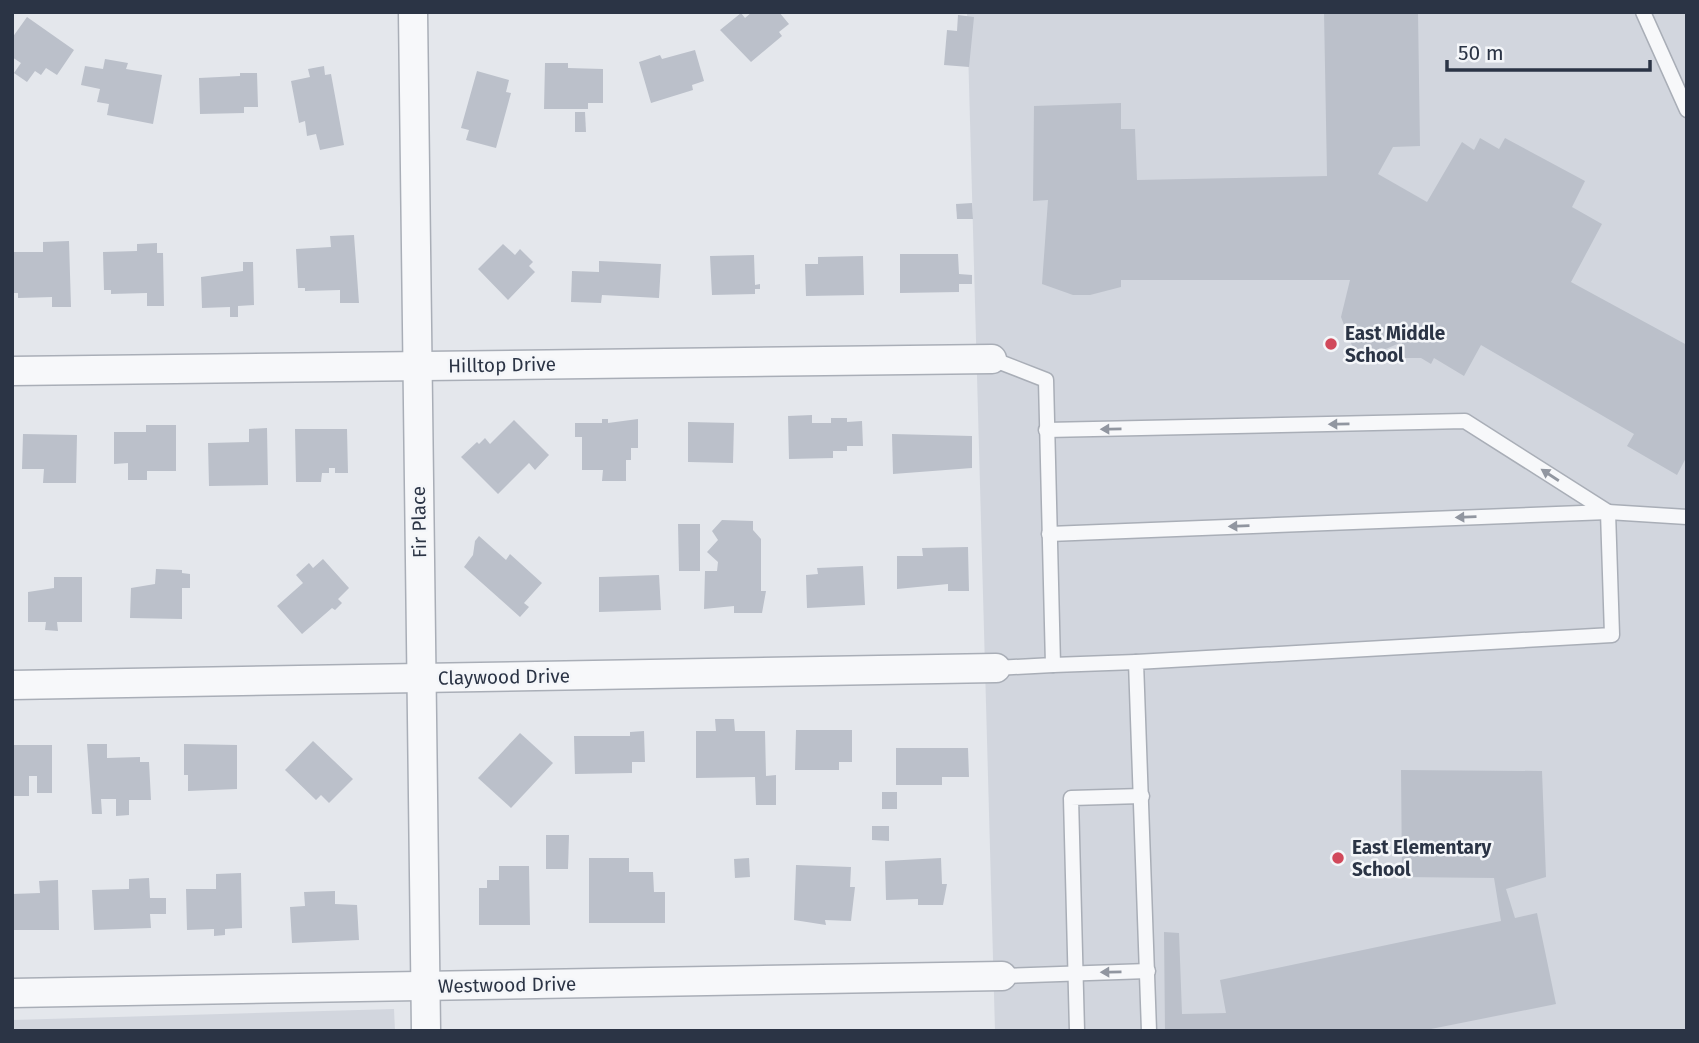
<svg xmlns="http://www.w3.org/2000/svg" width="1699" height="1043" font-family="'Fira Sans',sans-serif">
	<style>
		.built { fill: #d2d6de }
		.building { fill: #bbc0ca }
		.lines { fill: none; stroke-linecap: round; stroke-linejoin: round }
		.service-casing { stroke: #a9aeb7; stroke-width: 17 }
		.minor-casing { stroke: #a9aeb7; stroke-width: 31 }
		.service { stroke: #f7f8fa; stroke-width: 14 }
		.minor { stroke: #f7f8fa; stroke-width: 28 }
		.oneway { fill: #9196a0 }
		.poi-dot { fill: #d1495b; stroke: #f4f6f9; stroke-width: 2.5 }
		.labels { text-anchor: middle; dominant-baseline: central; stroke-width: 5; stroke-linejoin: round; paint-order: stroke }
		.poi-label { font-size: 19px; font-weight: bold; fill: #2b3445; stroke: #f4f6f9; text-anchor: start }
		.street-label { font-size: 19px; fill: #2b3445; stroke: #f4f6f9 }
	</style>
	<rect width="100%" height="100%" fill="#e4e7ec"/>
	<!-- built -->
	<g class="built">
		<path d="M967,12H1687V1031H995Z"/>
		<path d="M394,1009L395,1031H12V1020Z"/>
	</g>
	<!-- building -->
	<g class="building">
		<path d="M752,12H779L789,24L779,32L782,36L751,62L720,30L741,13L745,18Z"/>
		<path d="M1324,12H1418L1420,146L1393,147L1378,174L1427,202L1462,142L1474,150L1480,138L1499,149L1505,138L1585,181L1572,207L1602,224L1571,282L1687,345V456L1677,475L1627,446L1634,434L1481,345L1464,376L1434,358L1431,364L1421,358H1403L1402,342L1358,361L1341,317L1350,280H1121V287L1090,295H1073L1042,284L1048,200L1033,201L1034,106L1121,103V129H1135L1137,180L1327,176Z"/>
		<path d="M958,15L974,17L969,67L944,65L947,30L957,31Z"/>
		<path d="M27,17L74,50L57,75L46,68L41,75L35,71L27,82L14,73L21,63L12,57V38Z"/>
		<path d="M695,50L704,81L692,85L693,90L651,103L639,62L660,55L662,59Z"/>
		<path d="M105,59L128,63L126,69L162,75L153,124L107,115L109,104L97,102L100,89L81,85L85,66L103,69Z"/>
		<path d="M545,63H568V68L603,69V103H588V109H544Z"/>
		<path d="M324,66L325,75L331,74L344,145L320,150L316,134L307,136L305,121L299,123L291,81L310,77L308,69Z"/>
		<path d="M477,71L509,80L506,92L511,93L496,148L466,140L469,130L461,128Z"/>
		<path d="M240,73H257L258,107H244V113L200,114L199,78L240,76Z"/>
		<path d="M575,112H585L586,132H575Z"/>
		<path d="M972,203L973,219H957L956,204Z"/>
		<path d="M354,235L359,303H340V290L305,291V288H298L296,249L331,247L330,236Z"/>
		<path d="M69,241L71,307H52V297L18,298V293H12V252H43V242Z"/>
		<path d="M157,243V253H163L164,306H147V293L111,294V290H104L103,252L137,251V244Z"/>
		<path d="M503,244L515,255L520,249L533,262L529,266L535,272L508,300L478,269Z"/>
		<path d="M900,254H958L959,274L972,275V284H959V292L900,293Z"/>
		<path d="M754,255L755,285L760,284V289H755V294L712,295L710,256Z"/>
		<path d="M863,256L864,295L806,296L805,264H818V257Z"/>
		<path d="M599,261L661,264L659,298L602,295L601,303L571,302L572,271L599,272Z"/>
		<path d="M243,262H253L254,305L238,306V317H230V307L202,308L201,277L243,271Z"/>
		<path d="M812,415V423H831V418H847V422L862,421L863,446H847V451H833V458L789,459L788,416Z"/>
		<path d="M602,419H608V423L638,419V448H631V460H626V481H602L603,470H582V437H575V423H602Z"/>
		<path d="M514,420L549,455L535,470L529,463L498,494L461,457L477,442L479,444L485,438L490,444Z"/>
		<path d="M688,422L734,423L733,463L688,462Z"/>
		<path d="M146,425H176V471H147V480H128V463L114,464V432H146Z"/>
		<path d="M267,428L268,485L209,486L208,443L249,442V429Z"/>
		<path d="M295,429H347L348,473H335V468H329V473H322L321,482H296Z"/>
		<path d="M23,434L77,435L76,483H43L44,469H22Z"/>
		<path d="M892,434L972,436V468L893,474Z"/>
		<path d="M722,520L753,521V530L761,539V591H766L762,613H734V606L704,609L705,571H717L718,562L707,552L718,540L712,531Z"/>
		<path d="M678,524H700V571H679Z"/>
		<path d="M479,536L506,560L510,554L542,583L524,603L529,607L520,617L464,567L473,555L475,541Z"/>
		<path d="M968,547L969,591H948V584L897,589V556H923L922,548Z"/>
		<path d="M323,559L349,588L338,599L342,603L335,610L332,608L302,634L277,606L303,583L296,575L309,563L313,568Z"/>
		<path d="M863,566L865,605L807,608L806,575L818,574L817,568Z"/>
		<path d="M156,569L182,570V573L190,574V588H182V619L130,618L131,588L155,584Z"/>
		<path d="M659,575L661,610L599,612V577Z"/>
		<path d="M54,577H82V622H57L58,631L45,630L46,622H28V592L54,588Z"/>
		<path d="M715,719H734L735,731H765L766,776L776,775V805H756L755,777L696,778V731H716Z"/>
		<path d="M796,730H852V762H839V770H795Z"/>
		<path d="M644,731L645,762H632V773L575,774L574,736H630V732Z"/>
		<path d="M520,733L553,763L511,808L478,778Z"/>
		<path d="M313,741L353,779L329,803L321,795L316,800L285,770Z"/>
		<path d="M87,744H107V758L140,757V762H149L151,800H129V815L116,816V799H101L102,814H92Z"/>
		<path d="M184,744L237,745V789L188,791V775H184Z"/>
		<path d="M12,745H52V793H37V776H29V796H12Z"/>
		<path d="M896,748H968L969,777H942V785H896Z"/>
		<path d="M1401,770L1542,771L1546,877L1506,889L1515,918L1537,913L1556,1004L1421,1031H1165L1164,932L1179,933L1182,1014L1226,1013L1220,980L1501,921L1494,878L1402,877Z"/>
		<rect x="882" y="792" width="15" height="17"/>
		<path d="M872,826H889V841L872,840Z"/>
		<path d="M546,835H569L568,869H546Z"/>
		<path d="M589,858H629V872H653L654,892H665V923H589Z"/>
		<path d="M749,858L750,877L735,878L734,859Z"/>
		<path d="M941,858L942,884H947L943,905H918V899L886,900L885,861Z"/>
		<path d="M796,865L851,867L850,887H855L851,921L825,920L826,925L794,920Z"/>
		<path d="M499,866H529L530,925H479V888H487V880H499Z"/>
		<path d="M241,873L242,928L225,929V935L214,936V929L187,930L186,889H216V874Z"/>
		<path d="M149,878L150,898H166V914H150L151,928L94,930L92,890L129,889V879Z"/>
		<path d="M58,880L59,930H12V894L40,893L39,881Z"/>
		<path d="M335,891V904L357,905L359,940L292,943L290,907L305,906L304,892Z"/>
	</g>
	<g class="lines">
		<defs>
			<g id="service">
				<path d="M1643,12L1687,110"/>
				<path d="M992,359L1046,380L1053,665L996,668"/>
				<path d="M1046,430L1465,421L1608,512"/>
				<path d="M1049,534L1608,512L1687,517"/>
				<path d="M1053,665L1136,662"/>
				<path d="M1002,976L1148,971"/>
				<path d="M1077,1031L1071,798L1142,796"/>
				<path d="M1149,1031L1136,662L1612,635L1608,512"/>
			</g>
			<g id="minor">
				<path d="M413,12L426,1031"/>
				<path d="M12,371L992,359"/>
				<path d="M12,685L996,668"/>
				<path d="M12,993L1002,976"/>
			</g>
		</defs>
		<!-- service casing -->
		<use href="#service" class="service-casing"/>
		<!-- minor casing -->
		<use href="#minor" class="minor-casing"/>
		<!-- service -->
		<use href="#service" class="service"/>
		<!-- minor -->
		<use href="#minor" class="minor"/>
	</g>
	<!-- one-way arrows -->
	<defs><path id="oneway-solid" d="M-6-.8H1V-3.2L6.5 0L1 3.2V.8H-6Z" transform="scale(1.75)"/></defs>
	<g class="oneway">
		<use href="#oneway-solid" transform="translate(1339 424) rotate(179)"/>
		<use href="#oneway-solid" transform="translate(1111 429) rotate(179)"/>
		<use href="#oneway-solid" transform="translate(1550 475) rotate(-147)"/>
		<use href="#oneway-solid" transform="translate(1466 517) rotate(178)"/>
		<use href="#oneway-solid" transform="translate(1239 526) rotate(178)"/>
		<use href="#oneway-solid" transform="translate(1111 972) rotate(179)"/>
	</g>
	<!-- markers -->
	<g class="poi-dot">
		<circle cx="1331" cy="344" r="7"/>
		<circle cx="1338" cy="858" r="7"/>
	</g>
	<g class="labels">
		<!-- poi labels -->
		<g class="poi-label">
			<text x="1345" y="333">East Middle<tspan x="1345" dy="22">School</tspan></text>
			<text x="1352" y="847">East Elementary<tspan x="1352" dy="22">School</tspan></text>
		</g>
		<!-- street labels -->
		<g class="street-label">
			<text transform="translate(502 365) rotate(-1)">Hilltop Drive</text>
			<text transform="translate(419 522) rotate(-91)">Fir Place</text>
			<text transform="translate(504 677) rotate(-1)">Claywood Drive</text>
			<text transform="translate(507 985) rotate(-1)">Westwood Drive</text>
		</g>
	</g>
	<!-- border -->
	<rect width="1699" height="1043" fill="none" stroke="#2b3445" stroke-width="28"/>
	<!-- scale -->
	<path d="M1447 60v10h203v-10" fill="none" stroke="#2b3445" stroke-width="3.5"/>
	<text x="1458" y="60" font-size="21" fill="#2b3445" stroke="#f4f6f9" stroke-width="5" paint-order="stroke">50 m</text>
</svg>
